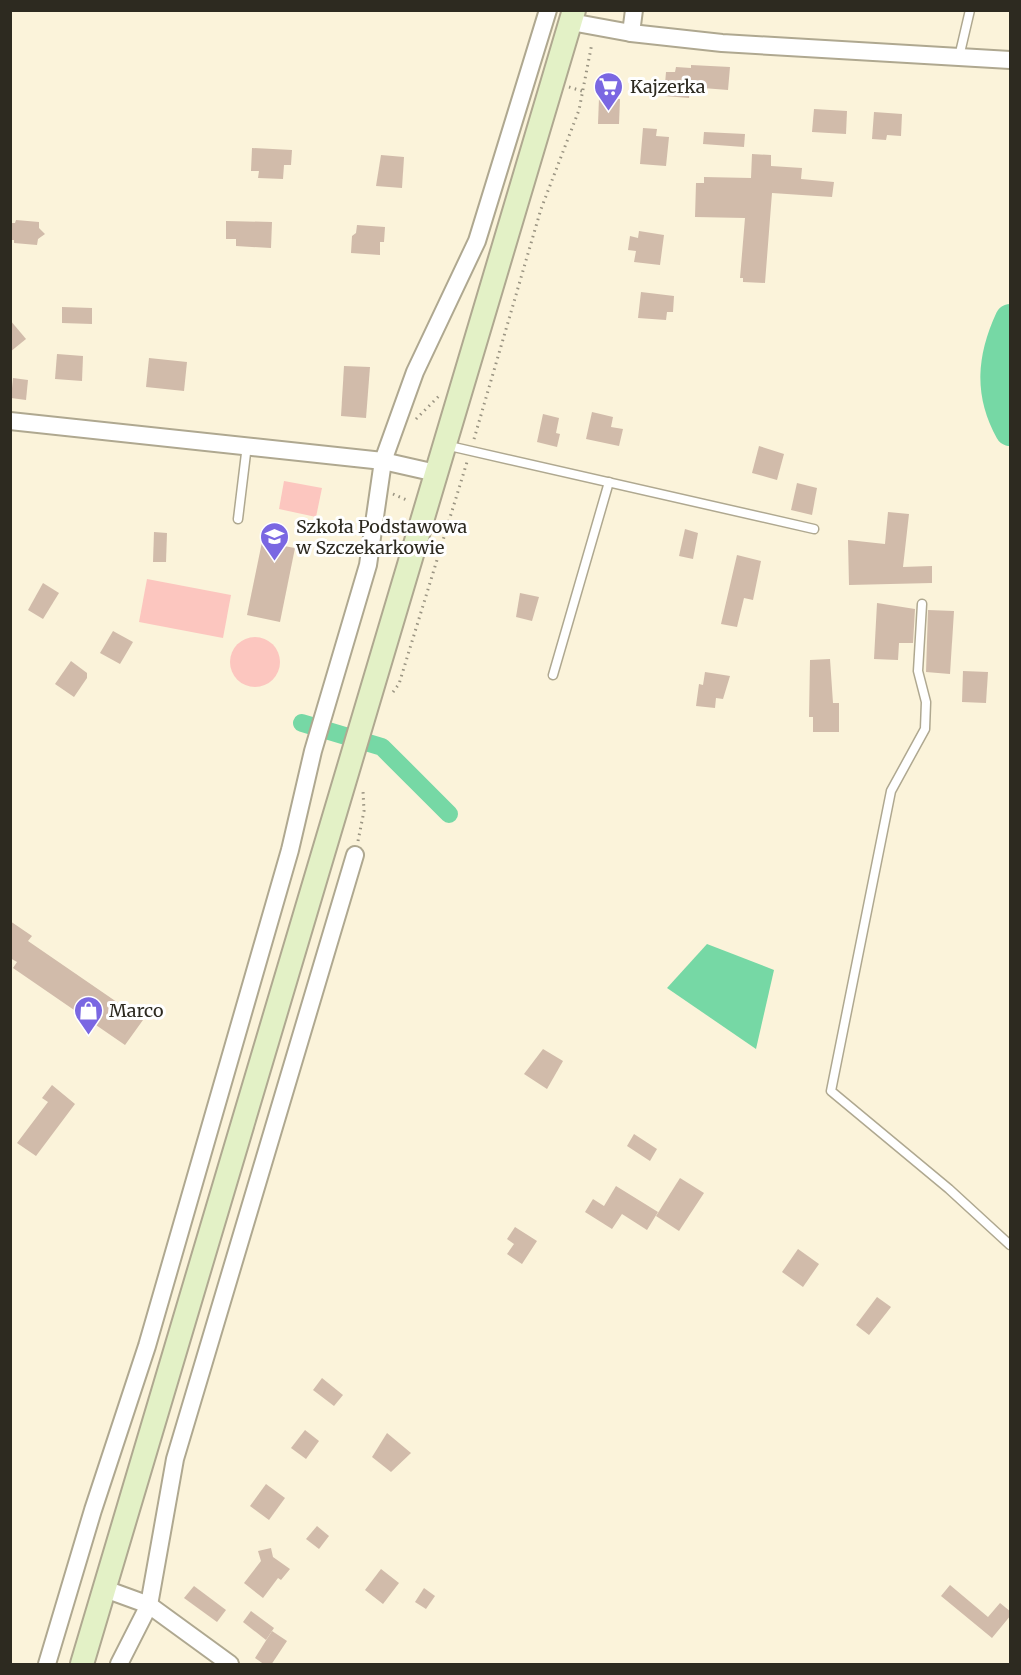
<svg xmlns="http://www.w3.org/2000/svg" width="1021" height="1675" font-family="Merriweather,serif">
	<style>
		.green { fill: #fcc6bf }
		.water { fill: #76d8a5 }
		.lines { fill: none; stroke-linecap: round; stroke-linejoin: round }
		.canal { stroke: #76d8a5; stroke-width: 18 }
		.river { stroke: #76d8a5; stroke-width: 30 }
		.building { fill: #d1bbaa }
		.lane-casing { stroke: #afa890; stroke-width: 11 }
		.street-casing { stroke: #afa890; stroke-width: 20 }
		.secondary-casing { stroke: #afa890; stroke-width: 26 }
		.path { stroke: #999381; stroke-width: 3; stroke-dasharray: 1.5 4.5; stroke-linecap: butt }
		.lane { stroke: #fff; stroke-width: 8 }
		.street { stroke: #fff; stroke-width: 16 }
		.secondary { stroke: #e3f1c6; stroke-width: 22 }
		.labels { text-anchor: middle; dominant-baseline: central; stroke-width: 6; stroke-linejoin: round; paint-order: stroke }
		.poi-label { font-size: 18px; fill: #2d2a20; stroke: #fff; text-anchor: start }
	</style>
	<rect width="100%" height="100%" fill="#fbf3da"/>
	<!-- green -->
	<g class="green">
		<path d="M284,481L322,488L316,517L279,509Z"/>
		<path d="M147,579L231,595L223,638L139,622Z"/>
		<circle cx="255" cy="662" r="25"/>
	</g>
	<!-- water -->
	<path class="water" d="M707,944L774,970L756,1049L667,988Z"/>
	<g class="lines">
		<!-- canal -->
		<path class="canal" d="M302,723L382,747L449,814"/>
		<!-- river -->
		<path class="river" d="M1010,319C992,358 989,393 1010,431"/>
	</g>
	<!-- building -->
	<g class="building">
		<path d="M691,65L730,67L728,90L690,87L689,98L664,96L666,72H675L676,67L691,68Z"/>
		<path d="M599,98L620,99L619,124H598Z"/>
		<path d="M814,109L847,111L846,134L812,132Z"/>
		<path d="M874,112L902,114L901,136L887,135L886,140L872,139Z"/>
		<path d="M643,128L657,129L656,136L669,137L666,166L640,164Z"/>
		<path d="M704,132L745,134L744,147L703,144Z"/>
		<path d="M252,148L292,150L291,165H284L283,179L258,178L259,171H251Z"/>
		<path d="M752,154L771,155V166L802,168L801,179L834,182L832,197L772,193L765,283L743,282V278H740L745,218L695,217L696,183H704V177L751,178Z"/>
		<path d="M381,155L404,157L402,188L376,186Z"/>
		<path d="M16,220L39,222V228L45,234L38,239L37,245L14,243V240H10V223H15Z"/>
		<path d="M226,221L272,222L271,248L236,246V239H226Z"/>
		<path d="M357,225L385,227L384,242H380V255L351,253L352,236L356,233Z"/>
		<path d="M639,231L664,235L660,265L634,262L636,251L628,250L630,236L638,238Z"/>
		<path d="M641,292L674,296L673,312H667L666,320L638,318Z"/>
		<path d="M62,307L92,308V324L62,323Z"/>
		<path d="M10,320L26,339L10,352Z"/>
		<path d="M57,354L83,356L82,381L55,379Z"/>
		<path d="M149,358L187,362L184,391L146,387Z"/>
		<path d="M344,366L370,367L366,418L341,416Z"/>
		<path d="M13,378L28,380L26,400L11,398Z"/>
		<path d="M592,412L613,417L611,427L623,429L619,446L586,439Z"/>
		<path d="M543,414L559,418L556,433L560,434L557,447L537,442Z"/>
		<path d="M759,446L784,454L777,480L752,473Z"/>
		<path d="M797,483L817,488L812,515L791,510Z"/>
		<path d="M888,512L909,514L903,567L932,566V583L849,585L848,540L885,544Z"/>
		<path d="M685,529L698,533L693,559L679,556Z"/>
		<path d="M154,532L167,533L166,562H153Z"/>
		<path d="M262,542L295,548L280,622L247,615Z"/>
		<path d="M737,555L761,561L753,600L744,598L737,627L721,624Z"/>
		<path d="M43,583L59,593L43,619L28,610Z"/>
		<path d="M520,593L539,597L532,621L516,617Z"/>
		<path d="M877,603L915,609L913,643H899L898,660L874,659Z"/>
		<path d="M928,610L954,611L950,674L926,672Z"/>
		<path d="M113,631L133,642L120,664L100,653Z"/>
		<path d="M830,659L833,703H839V732H813V717H809L810,660Z"/>
		<path d="M71,661L87,673V678L74,697L55,684Z"/>
		<path d="M963,671L988,672L986,703L962,702Z"/>
		<path d="M705,672L730,676L723,699L716,698L715,708L696,706L699,684L703,685Z"/>
		<path d="M10,921L32,936L28,941L143,1020L125,1045L13,968L17,962L10,958Z"/>
		<path d="M543,1049L563,1061L547,1089L524,1074Z"/>
		<path d="M52,1085L75,1104L36,1156L17,1143L48,1102L42,1098Z"/>
		<path d="M634,1134L657,1149L650,1161L627,1146Z"/>
		<path d="M680,1178L704,1193L679,1231L656,1216Z"/>
		<path d="M616,1186L658,1212L647,1230L622,1214L612,1229L585,1212L593,1199L604,1206Z"/>
		<path d="M515,1227L537,1241L522,1264L507,1254L514,1244L507,1239Z"/>
		<path d="M798,1249L819,1264L803,1287L782,1272Z"/>
		<path d="M877,1297L891,1307L869,1335L856,1325Z"/>
		<path d="M322,1378L343,1395L334,1406L313,1390Z"/>
		<path d="M305,1430L319,1441L306,1459L291,1448Z"/>
		<path d="M387,1433L411,1453L391,1472L372,1457Z"/>
		<path d="M266,1484L285,1498L269,1520L250,1506Z"/>
		<path d="M317,1526L329,1536L319,1549L306,1539Z"/>
		<path d="M271,1548L273,1557L290,1569L281,1580L278,1578L263,1598L244,1583L261,1561L258,1551Z"/>
		<path d="M381,1569L399,1583L383,1604L365,1590Z"/>
		<path d="M950,1585L988,1617L1000,1603L1011,1612V1615L992,1638L941,1596Z"/>
		<path d="M194,1586L226,1610L217,1622L184,1598Z"/>
		<path d="M424,1588L435,1596L426,1609L415,1602Z"/>
		<path d="M251,1611L274,1628L266,1640L243,1622Z"/>
		<path d="M272,1631L287,1641L271,1665H265L255,1658Z"/>
	</g>
	<g class="lines">
		<defs>
			<g id="lane">
				<path d="M959,57L970,10"/>
				<path d="M445,445L814,529"/>
				<path d="M238,519L247,445"/>
				<path d="M922,604L918,671L926,702L925,729L891,791L831,1091L949,1189L1010,1245"/>
				<path d="M553,675L609,482"/>
			</g>
			<g id="street">
				<path d="M571,22L631,33L722,43L1010,60"/>
				<path d="M631,33L634,10"/>
				<path d="M10,421L383,461L436,473"/>
				<path d="M105,1589L149,1605L230,1664"/>
				<path d="M47,1664L93,1510L147,1346L290,850L313,751L368,565L383,461L415,372L477,241L548,10"/>
				<path d="M119,1664L149,1605L175,1459L355,855"/>
			</g>
			<path id="secondary" d="M82,1664L574,10"/>
		</defs>
		<!-- lane casing -->
		<use href="#lane" class="lane-casing"/>
		<!-- street casing -->
		<use href="#street" class="street-casing"/>
		<!-- secondary casing -->
		<use href="#secondary" class="secondary-casing"/>
		<!-- path -->
		<g class="path">
			<path d="M569,87L582,91"/>
			<path d="M416,419L439,396"/>
			<path d="M474,439L541,209L579,110L592,43"/>
			<path d="M393,494L409,501"/>
			<path d="M393,692L399,684L467,462"/>
			<path d="M358,841L364,811L363,791"/>
		</g>
		<!-- lane -->
		<use href="#lane" class="lane"/>
		<!-- street -->
		<use href="#street" class="street"/>
		<!-- secondary -->
		<use href="#secondary" class="secondary"/>
	</g>
	<!-- icons -->
	<defs>
		<symbol id="supermarket-pin" viewBox="-11 -11 22 30"><path d="M0 17L-7.5 6A9.5 9.5 0 1 1 7.5 6Z" fill="#7a67e2" stroke="#fff"/><path d="M-6-5.5h2.5l.6 2H6L4.5 2H-2.5L-4.4-4H-6ZM-1.5 3.2a1.3 1.3 0 1 0 .1 0ZM3 3.2a1.3 1.3 0 1 0 .1 0Z" fill="#fff"/></symbol>
		<symbol id="school-pin" viewBox="-11 -11 22 30"><path d="M0 17L-7.5 6A9.5 9.5 0 1 1 7.5 6Z" fill="#7a67e2" stroke="#fff"/><path d="M0-5L7-2L0 1L-7-2ZM-4 1L0 2.5L4 1V4Q0 6-4 4Z" fill="#fff"/></symbol>
		<symbol id="shop-pin" viewBox="-11 -11 22 30"><path d="M0 17L-7.5 6A9.5 9.5 0 1 1 7.5 6Z" fill="#7a67e2" stroke="#fff"/><path d="M-5-2.5h2.3a2.7 3.5 0 0 1 5.4 0H5L5.5 6h-11ZM-1.5-2.5h3a1.5 2.3 0 0 0-3 0Z" fill="#fff"/></symbol>
	</defs>
	<g fill-rule="evenodd">
		<use href="#supermarket-pin" x="592" y="70" width="33" height="45"/>
		<use href="#school-pin" x="258" y="520" width="33" height="45"/>
		<use href="#shop-pin" x="72" y="994" width="33" height="45"/>
	</g>
	<g class="labels">
		<!-- poi labels -->
		<g class="poi-label">
			<text x="630" y="86">Kajzerka</text>
			<text x="296" y="526">Szkoła Podstawowa<tspan x="296" dy="21">w Szczekarkowie</tspan></text>
			<text x="109" y="1010">Marco</text>
		</g>
	</g>
	<!-- border -->
	<rect width="1021" height="1675" fill="none" stroke="#2d2a20" stroke-width="24"/>
</svg>
